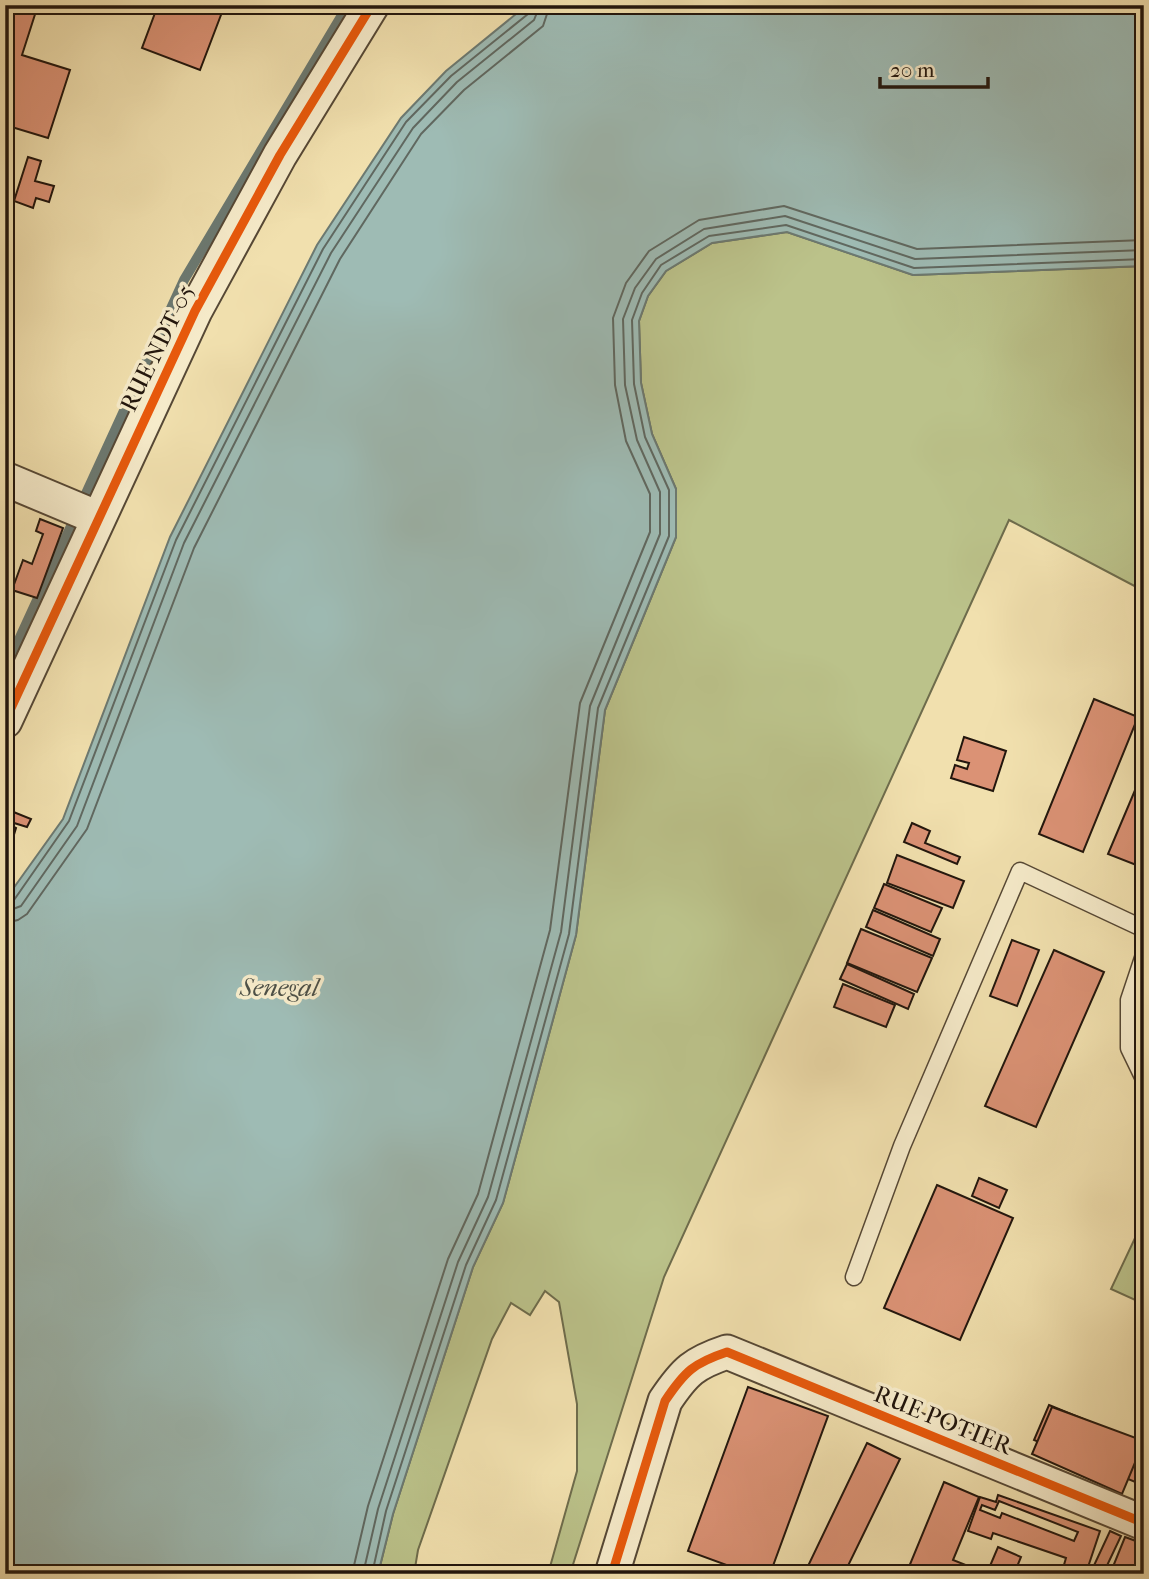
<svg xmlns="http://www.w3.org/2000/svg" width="1149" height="1579" font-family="'IM FELL French Canon',serif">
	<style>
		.green { fill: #bbc28a; stroke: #6e6c4c; stroke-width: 2 }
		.water { fill: #9ebbb4; stroke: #6c7971; stroke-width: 2 }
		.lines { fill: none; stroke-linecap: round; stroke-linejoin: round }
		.shore { stroke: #606860; stroke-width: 2 }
		.stream { stroke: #6c7971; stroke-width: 10 }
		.building { fill: #db9275; stroke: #22160d; stroke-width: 2; fill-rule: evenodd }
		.lane-casing { stroke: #564835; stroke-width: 19 }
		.street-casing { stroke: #564835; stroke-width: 37 }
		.lane { stroke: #f6ebca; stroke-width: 16 }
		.street { stroke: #f6ebca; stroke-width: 33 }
		.cycleway-casing { stroke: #f6ebca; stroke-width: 13 }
		.cycleway { stroke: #e8590c; stroke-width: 9 }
		.labels { text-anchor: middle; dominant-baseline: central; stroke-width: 7; stroke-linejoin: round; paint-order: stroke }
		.street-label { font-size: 24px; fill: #22160d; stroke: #f6ebca }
		.water-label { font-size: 26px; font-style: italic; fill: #4d5047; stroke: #f6ebca }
	</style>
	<rect width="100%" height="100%" fill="#f1e0ae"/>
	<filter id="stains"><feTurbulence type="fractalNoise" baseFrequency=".00286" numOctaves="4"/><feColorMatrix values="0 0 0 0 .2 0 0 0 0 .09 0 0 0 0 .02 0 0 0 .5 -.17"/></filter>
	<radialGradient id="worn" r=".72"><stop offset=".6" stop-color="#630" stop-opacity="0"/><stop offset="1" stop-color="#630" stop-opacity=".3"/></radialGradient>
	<!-- green -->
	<g class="green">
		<path d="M787,232L913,275L1144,266V591L1009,520L664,1277L570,1574H548L577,1471V1404L559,1302L545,1291L530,1315L511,1303L492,1339L418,1550L414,1574H378L393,1514L473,1267L503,1203L576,935L605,710L676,537V489L652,434L641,383L639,321L648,296L666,271L712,243Z"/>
		<path d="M1144,1219V1304L1111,1289Z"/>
	</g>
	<!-- water -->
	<path class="water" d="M527,5H1144V266L913,275L787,232L712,243L666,271L648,296L639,321L641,383L652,434L676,489V537L605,710L576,935L503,1203L473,1267L393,1514L378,1574H5V900L63,819L170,537L317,245L401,118L446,71Z"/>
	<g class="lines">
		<!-- shore -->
		<g class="shore">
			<path d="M5,903L14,900L69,821L176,540L323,249L406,122L451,76L528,14L531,5"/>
			<path d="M5,912L21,906L77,826L184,543L331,253L413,128L457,82L534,20L540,5"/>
			<path d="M5,923L18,920L27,914L87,829L194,548L340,259L421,134L464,90L543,26L550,5"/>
			<path d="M352,1574L368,1506L448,1259L478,1194L550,930L580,703L650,532V494L626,441L615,385L613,318L626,283L649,251L699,220L784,206L917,249L1144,240"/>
			<path d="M363,1574L378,1509L458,1262L488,1197L561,932L590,706L660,534V492L637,440L625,385L623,319L635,288L656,259L704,229L785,216L915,259L1144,250"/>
			<path d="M372,1574L386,1511L466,1265L496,1200L569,934L598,708L669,536V490L645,437L634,384L632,320L642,293L661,265L709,236L786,225L914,268L1144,259"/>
		</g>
		<!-- stream -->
		<path class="stream" d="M5,670L184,280L348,5"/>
	</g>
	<!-- building -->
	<g class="building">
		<path d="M5,5H38L22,55L70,70L48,138L5,125Z"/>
		<path d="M158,5L224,7L200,70L142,48Z"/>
		<path d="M28,157L41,161L35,181L54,186L49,202L36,198L33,208L14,201Z"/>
		<path d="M40,519L63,528L37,598L12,590L23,560L32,564L43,534L36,531Z"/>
		<path d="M1094,699L1138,717L1083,852L1039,834Z"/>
		<path d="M964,737L1006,751L993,791L951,778L955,765L967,769L969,763L957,760Z"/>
		<path d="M1144,769V868L1108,854Z"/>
		<path d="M11,811L31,819L27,827L14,823L12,826L16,828L13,838L5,835Z"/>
		<path d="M912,823L930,831L925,843L960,857L957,864L904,842Z"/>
		<path d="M897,855L964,881L953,908L887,883Z"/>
		<path d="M884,884L942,908L931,932L874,908Z"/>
		<path d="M873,910L940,939L933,956L866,927Z"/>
		<path d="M861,929L932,958L917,992L847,963Z"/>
		<path d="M1012,940L1039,950L1017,1006L990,996Z"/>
		<path d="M1054,950L1104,972L1036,1127L985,1106Z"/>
		<path d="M847,964L914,994L908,1009L840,979Z"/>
		<path d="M843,984L895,1005L886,1027L834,1007Z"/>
		<path d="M979,1178L1007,1190L999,1208L972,1196Z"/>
		<path d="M937,1185L1013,1218L960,1340L884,1308Z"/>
		<path d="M748,1387L828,1416L770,1574H751L688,1551Z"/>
		<path d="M1049,1405L1144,1444V1474L1140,1484L1034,1440Z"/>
		<path d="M1052,1407L1144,1441L1122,1494L1032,1454Z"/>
		<path d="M867,1443L900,1459L844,1574H825L808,1566Z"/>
		<path d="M944,1482L979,1497L953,1560L988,1574H906Z"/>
		<path d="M998,1495L1100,1531L1086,1573L1064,1565L1066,1558L993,1533L991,1539L968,1531L980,1497L996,1502ZM999,1501L1078,1532L1074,1541L1002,1513L1000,1518L980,1510L982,1505L995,1510Z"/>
		<path d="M1110,1531L1121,1536L1103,1574H1090Z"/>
		<path d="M1125,1537L1144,1544V1547L1133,1574H1110Z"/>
		<path d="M998,1547L1021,1557L1014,1574L990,1566Z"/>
	</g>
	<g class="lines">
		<defs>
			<g id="lane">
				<path d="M1144,955L1129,1000V1048L1144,1079"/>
				<path d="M854,1277L902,1146L1020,871L1144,929"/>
			</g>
			<g id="street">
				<path d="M5,479L98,518"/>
				<path d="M5,721L195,311L280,155L372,5"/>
				<path d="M612,1574L665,1401C685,1371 694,1363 727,1352L1144,1523"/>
			</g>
		</defs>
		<!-- lane casing -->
		<use href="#lane" class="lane-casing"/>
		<!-- street casing -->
		<use href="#street" class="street-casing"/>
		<!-- lane -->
		<use href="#lane" class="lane"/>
		<!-- street -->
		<use href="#street" class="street"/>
		<defs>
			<g id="cycleway">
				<path d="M5,721L195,311L280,155L372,5"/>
				<path d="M612,1574L665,1401C685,1371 694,1363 727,1352L1144,1523"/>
			</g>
		</defs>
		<!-- cycleway casing -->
		<use href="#cycleway" class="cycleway-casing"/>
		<!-- cycleway -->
		<use href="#cycleway" class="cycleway"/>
	</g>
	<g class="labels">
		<!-- street labels -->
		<g class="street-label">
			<text transform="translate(157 348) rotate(-64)">RUE NDT-05</text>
			<text transform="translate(943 1420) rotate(22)">RUE POTIER</text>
		</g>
		<!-- water labels -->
		<g class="water-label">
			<text x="279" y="987">Senegal</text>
		</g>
	</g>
	<!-- margin -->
	<rect width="1149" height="1579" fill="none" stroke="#f1e0ae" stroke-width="28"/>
	<rect x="7" y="7" width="1135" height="1565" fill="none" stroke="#22160d" stroke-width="3.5"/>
	<rect x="14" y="14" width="1121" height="1551" fill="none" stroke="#22160d" stroke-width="2"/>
	<!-- scale -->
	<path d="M880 77v10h108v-10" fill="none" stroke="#22160d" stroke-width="3.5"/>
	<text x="890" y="77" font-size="21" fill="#22160d" stroke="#f6ebca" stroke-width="5" paint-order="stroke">20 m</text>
	<rect width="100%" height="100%" filter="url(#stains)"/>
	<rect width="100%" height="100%" fill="url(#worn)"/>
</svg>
